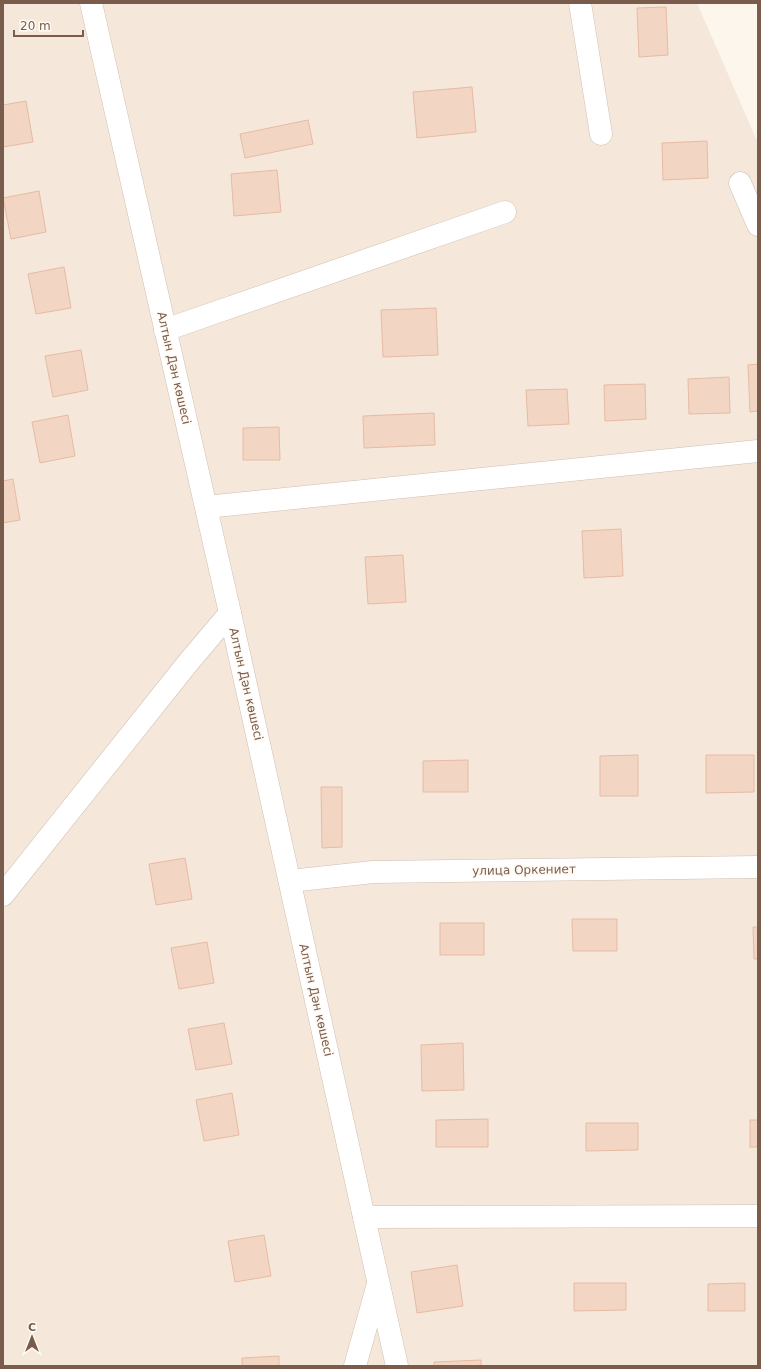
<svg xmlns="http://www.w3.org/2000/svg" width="761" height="1369" font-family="'DejaVu Sans',sans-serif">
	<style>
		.residential { fill: #f5e8da }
		.building { fill: #f3d5c3; stroke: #e6bba3 }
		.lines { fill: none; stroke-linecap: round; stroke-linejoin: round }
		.minor-casing { stroke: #d1beb0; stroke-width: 23 }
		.minor { stroke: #fff; stroke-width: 22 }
		.labels { text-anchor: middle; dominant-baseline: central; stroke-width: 3; stroke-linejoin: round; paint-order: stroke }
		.street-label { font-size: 12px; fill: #7a5c4d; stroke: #fffaf3 }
	</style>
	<rect width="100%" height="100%" fill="#fdf6ec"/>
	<!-- residential -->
	<path class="residential" d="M3,3H697L758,143V1366H3Z"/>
	<!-- building -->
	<g class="building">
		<path d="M666,7L668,55L639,57L637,8Z"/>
		<path d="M472,87L476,132L417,138L413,92Z"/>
		<path d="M26,101L33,142L3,147V105Z"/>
		<path d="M308,120L313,144L245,158L240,134Z"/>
		<path d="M707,141L708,178L663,180L662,143Z"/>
		<path d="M277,170L281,212L234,216L231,174Z"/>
		<path d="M39,191L46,232L11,239L3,198Z"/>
		<path d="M64,267L71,308L36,314L28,274Z"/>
		<path d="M436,308L438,355L383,357L381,310Z"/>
		<path d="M81,350L88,390L53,397L45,356Z"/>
		<path d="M758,364V411L750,412L748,365Z"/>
		<path d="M729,377L730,413L689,414L688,379Z"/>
		<path d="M645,384L646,419L605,421L604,385Z"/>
		<path d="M567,389L569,424L528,426L526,390Z"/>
		<path d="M434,413L435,445L364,448L363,416Z"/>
		<path d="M68,415L75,456L40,463L32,422Z"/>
		<path d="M279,427L280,460H243V428Z"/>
		<path d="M13,479L20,520L3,523V481Z"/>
		<path d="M621,529L623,576L584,578L582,531Z"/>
		<path d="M403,555L406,602L368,604L365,557Z"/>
		<path d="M638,755V796H600V756Z"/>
		<path d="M706,755H754V792L706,793Z"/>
		<path d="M468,760V792H423V761Z"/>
		<path d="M321,787H342V847L322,848Z"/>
		<path d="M185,858L192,899L156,905L149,864Z"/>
		<path d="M572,919H617V951H573Z"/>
		<rect x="440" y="923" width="44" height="32"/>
		<path d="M753,927H758V959H754Z"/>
		<path d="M207,942L214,983L179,989L171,948Z"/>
		<path d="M224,1023L232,1064L196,1070L188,1029Z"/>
		<path d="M463,1043L464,1090L422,1091L421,1045Z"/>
		<path d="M232,1093L239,1135L204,1141L196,1100Z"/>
		<path d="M488,1119V1147H436V1120Z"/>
		<rect x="750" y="1120" width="8" height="27"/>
		<path d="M586,1123H638V1150L586,1151Z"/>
		<path d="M264,1235L271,1276L235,1282L228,1241Z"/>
		<path d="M457,1265L463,1306L417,1313L411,1272Z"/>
		<path d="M574,1283H626V1310L574,1311Z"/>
		<path d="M745,1283V1311H708V1284Z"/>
		<path d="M279,1356V1366H242V1358Z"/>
		<path d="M481,1360V1366H434V1362Z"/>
	</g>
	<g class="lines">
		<defs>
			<g id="minor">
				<path d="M91,3L230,613L397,1366"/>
				<path d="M580,3L601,134"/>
				<path d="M740,183L758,225"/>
				<path d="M165,330L505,212"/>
				<path d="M206,507L758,451"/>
				<path d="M290,881L373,872L758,867"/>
				<path d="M3,895L187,664L230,613"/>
				<path d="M364,1217L758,1216"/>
				<path d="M355,1366L378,1284"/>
			</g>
		</defs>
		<!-- minor casing -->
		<use href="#minor" class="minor-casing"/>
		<!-- minor -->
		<use href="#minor" class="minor"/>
	</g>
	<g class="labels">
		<!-- street labels -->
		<g class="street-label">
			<text transform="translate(174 368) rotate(77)">Алтын Дән көшесі</text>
			<text transform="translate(246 684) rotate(77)">Алтын Дән көшесі</text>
			<text transform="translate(524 870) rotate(-1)">улица Оркениет</text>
			<text transform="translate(316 1000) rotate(77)">Алтын Дән көшесі</text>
		</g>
	</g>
	<!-- border -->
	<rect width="761" height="1369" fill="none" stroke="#7a5c4d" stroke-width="8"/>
	<!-- north arrow -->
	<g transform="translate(32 1337)" stroke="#fffaf3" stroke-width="3" paint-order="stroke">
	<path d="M0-3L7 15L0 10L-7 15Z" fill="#7a5c4d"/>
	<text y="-6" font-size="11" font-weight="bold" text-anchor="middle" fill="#7a5c4d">С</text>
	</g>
	<!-- scale -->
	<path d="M14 30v6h69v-6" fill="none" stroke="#7a5c4d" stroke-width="2"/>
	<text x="20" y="30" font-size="12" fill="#7a5c4d" stroke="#fffaf3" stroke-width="3" paint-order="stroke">20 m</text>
</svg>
